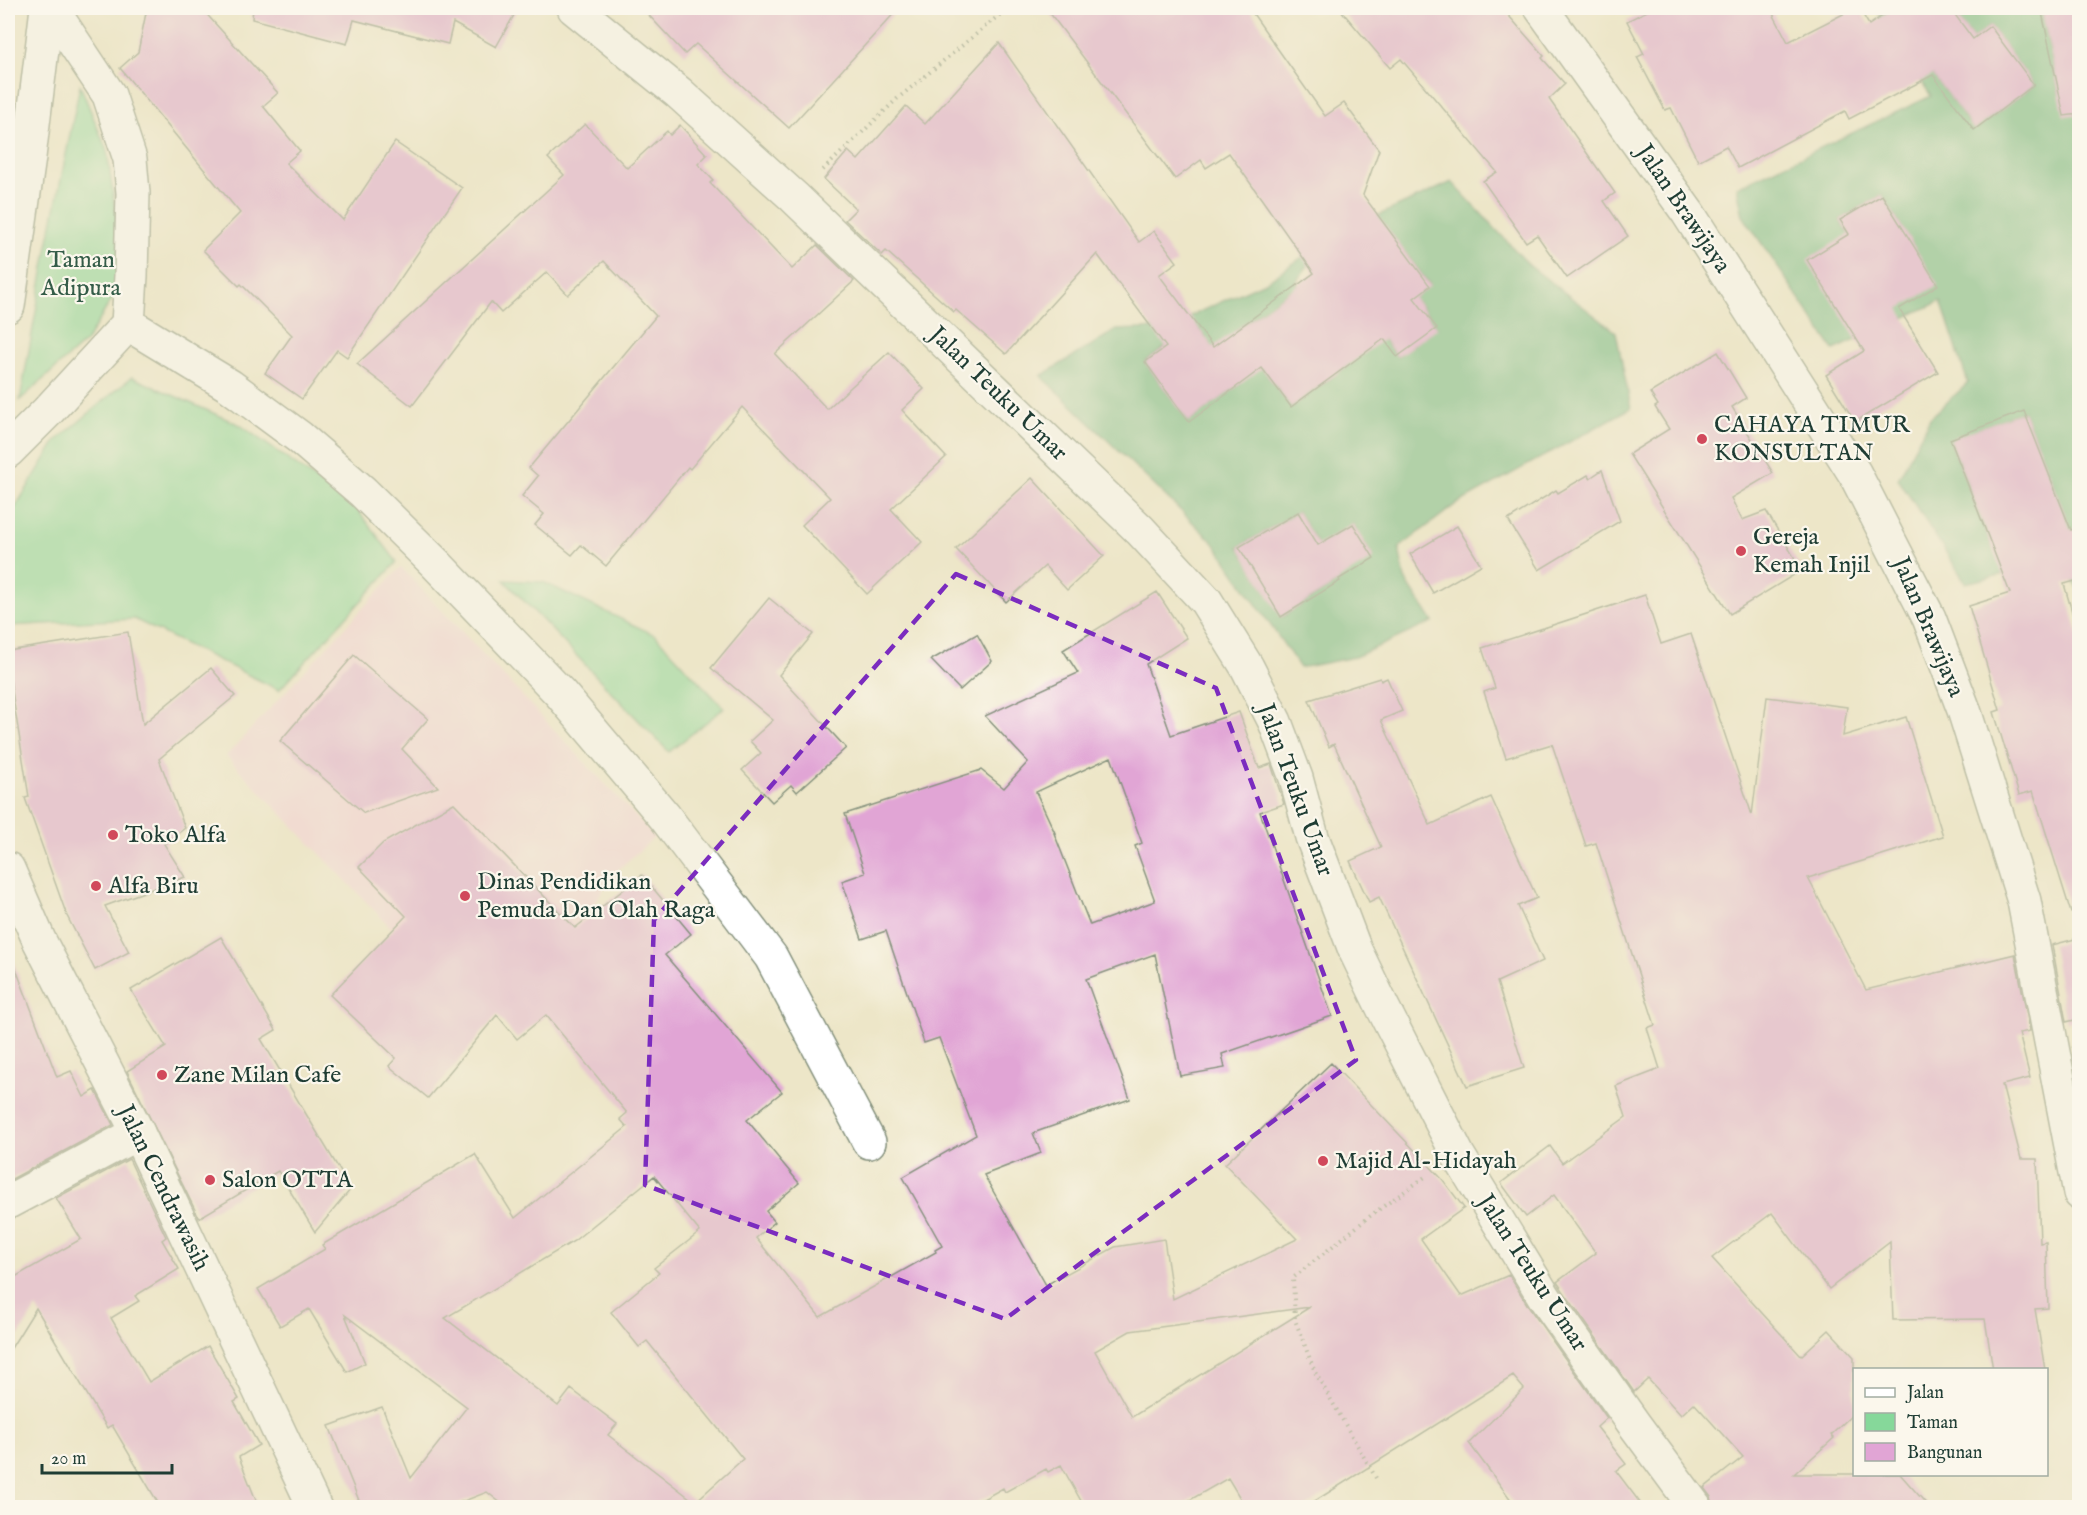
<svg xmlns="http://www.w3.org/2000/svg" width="2087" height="1515" font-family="'IM FELL English',serif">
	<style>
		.built { fill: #f5cfdb }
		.green { fill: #86d89a; stroke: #528a67; stroke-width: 1.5 }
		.forest { fill: #6cb882; stroke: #467a5b; stroke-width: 1.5; fill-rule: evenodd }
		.building { fill: #e1a5d5; fill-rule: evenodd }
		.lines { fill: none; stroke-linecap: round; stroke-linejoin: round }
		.street-casing { stroke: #86927e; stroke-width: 36 }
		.secondary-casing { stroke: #86927e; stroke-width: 36 }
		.path { stroke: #86927e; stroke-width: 4; stroke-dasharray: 1.5 4.5; stroke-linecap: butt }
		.street { stroke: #fff; stroke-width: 33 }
		.secondary { stroke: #fff; stroke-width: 33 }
		.marked { fill: none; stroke: #7b2cbf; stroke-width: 4.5; stroke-dasharray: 12 8; stroke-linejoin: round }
		.poi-dot { fill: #d1495b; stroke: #fbf7ec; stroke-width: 2 }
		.labels { text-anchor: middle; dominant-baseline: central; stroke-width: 4.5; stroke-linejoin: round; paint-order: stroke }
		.street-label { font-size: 24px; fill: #1f3d34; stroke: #fbf7ec }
		.park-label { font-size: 24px; fill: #345c48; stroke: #fbf7ec }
		.poi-label { font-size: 24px; fill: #1f3d34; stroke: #fbf7ec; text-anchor: start }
	</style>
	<rect width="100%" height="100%" fill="#fbf7ec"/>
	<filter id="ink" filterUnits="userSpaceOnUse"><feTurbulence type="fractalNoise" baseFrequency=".0167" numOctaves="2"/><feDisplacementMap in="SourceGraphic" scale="12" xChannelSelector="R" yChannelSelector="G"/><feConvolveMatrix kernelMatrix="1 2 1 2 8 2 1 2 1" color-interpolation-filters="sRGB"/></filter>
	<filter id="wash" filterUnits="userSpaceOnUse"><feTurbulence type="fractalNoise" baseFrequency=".008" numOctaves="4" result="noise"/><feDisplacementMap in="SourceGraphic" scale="24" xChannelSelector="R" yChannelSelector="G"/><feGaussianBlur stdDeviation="1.35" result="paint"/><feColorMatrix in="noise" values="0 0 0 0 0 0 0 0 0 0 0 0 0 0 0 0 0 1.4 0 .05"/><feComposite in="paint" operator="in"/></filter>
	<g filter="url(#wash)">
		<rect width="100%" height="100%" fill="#ede6c8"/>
		<!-- built -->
		<path class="built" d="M401,567L655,837L613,874L579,929L477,1017L226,756Z"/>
		<!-- green -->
		<g class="green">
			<path d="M80,85L107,151L121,252L118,289L87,340L20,400L50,234Z"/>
			<path d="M132,377L240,425L357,509L397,562L279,690L134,619L8,626V519L56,441Z"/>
			<path d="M504,580L543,582L655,635L724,708L669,752Z"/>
		</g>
		<!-- forest -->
		<g class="forest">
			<path d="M1885,8H1894L1887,13L1974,130L2034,85L1990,26L1973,39L1950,8H2041L2059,93L2079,90L2080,527L2064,533L2079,580V588L2056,562L1966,583L1898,479L1930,418L1968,383L1941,301L1834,350L1743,216L1737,187L1931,96L1879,16ZM1882,195L1937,285L1896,310L1840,220ZM2024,411L2067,521L1993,549L1950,440Z"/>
			<path d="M1452,182L1530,266L1616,332L1631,408L1455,505L1399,548L1405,579L1433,622L1355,657L1300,668L1214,543L1041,376L1116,330L1164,328L1267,281L1335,235ZM1391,234L1430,285L1414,298L1437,327L1397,357L1374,327ZM1309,264L1369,349L1355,354L1296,282ZM1290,290L1346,367L1291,407L1235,331ZM1196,325L1240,384L1189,422L1145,362ZM1298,512L1340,581L1282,617L1239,547ZM1353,524L1373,557L1327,540Z"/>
		</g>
		<g id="blocks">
			<!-- building -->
			<g class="building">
				<path d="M147,8H201L278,93L263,106L300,151L286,163L343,220L395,142L462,188L347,357L337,350L302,399L265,373L292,335L241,284L239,286L203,250L240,213L120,68L138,52Z"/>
				<path d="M253,8H518L496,47L453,23L448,44L354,20L347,44L252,19Z"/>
				<path d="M642,8H899L789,128L696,44L685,54Z"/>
				<path d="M1046,8H1249L1325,116L1344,103L1379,150L1363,195L1430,286L1414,298L1437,328L1397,357L1384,339L1291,407L1262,368L1189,422L1145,362L1166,347L1097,254L1006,354L956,310L954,312L886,251L882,255L845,220L856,209L824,179L848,151L858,160L906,106L925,124L999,43L1139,242L1154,231L1177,262L1159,275L1213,347L1314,273L1229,153L1206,168L1201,160L1175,179Z"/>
				<path d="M1339,8H1502L1544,56L1542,58L1565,84L1549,99L1615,193L1604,201L1628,236L1567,278L1537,235L1526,242L1483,181L1497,172L1401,59L1390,68Z"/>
				<path d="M1653,8H1770L1788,42L1855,8H1859L1869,25L1894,8H1950L1973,39L1990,26L2034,85L1974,130L1933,75L1849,119L1845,111L1738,168L1726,146L1698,161L1671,108L1665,110L1637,57L1644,54L1627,21Z"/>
				<path d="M2041,8H2079V114L2064,116Z"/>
				<path d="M585,124L627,168L667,131L670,135L680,125L707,155L698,164L713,180L710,183L792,269L817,245L854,281L775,354L827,409L889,352L924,389L902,410L946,457L891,509L922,542L867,594L802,525L830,498L742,407L690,469L688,467L606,566L581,545L572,555L535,525L544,514L522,496L538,476L529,468L656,316L604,261L568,295L547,272L501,313L491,302L412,406L357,364L564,175L548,158Z"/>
				<path d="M1882,195L1938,285L1899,309L1938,372L1855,422L1826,375L1864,351L1807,260L1849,234L1840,220Z"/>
				<path d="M1718,352L1746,398L1732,407L1773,473L1731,498L1742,520L1766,511L1802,570L1730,614L1629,454L1669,429L1655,407L1658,405L1650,393Z"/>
				<path d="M2024,411L2071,530L2079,527V580L2064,584L2079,636V912L2071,913L2033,791L2019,795L1994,712L2000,710L1969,606L2010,593L1950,439Z"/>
				<path d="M1602,470L1620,521L1539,570L1508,520L1556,490L1558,493L1588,475L1590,478Z"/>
				<path d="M1032,478L1104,556L1067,590L1045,566L1006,602L956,549Z"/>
				<path d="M1298,512L1318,545L1353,524L1374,558L1339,579L1340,581L1281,617L1239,547Z"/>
				<path d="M1457,526L1481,565L1433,593L1410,554Z"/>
				<path d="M1157,592L1187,638L1146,664L1171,735L1239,712L1259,768L1271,764L1284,804L1260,812L1332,1016L1222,1054L1225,1068L1180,1076L1155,954L1086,979L1130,1099L1033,1133L1041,1153L984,1175L1046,1285L1115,1247L1164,1239L1173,1299L1297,1239L1225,1164L1331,1063L1443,1180L1464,1208L1421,1239L1461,1296L1509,1275L1530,1309L1607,1418L1597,1427L1626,1464L1616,1471L1644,1508H1517L1469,1443L1524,1389L1513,1376L1304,1508H1246L1228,1478L1176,1508H1085L1061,1465L1048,1472L1046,1469L1005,1492L1003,1488L967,1508H507L487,1492L446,1508H362L329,1426L382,1407L411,1478L467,1407L345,1315L365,1363L347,1372L309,1309L280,1326L258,1289L325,1249L322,1245L475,1154L515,1218L627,1127L620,1119L627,1113L546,1015L517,1039L497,1015L428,1098L389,1066L396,1058L330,995L406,916L359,867L383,843L454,803L575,928L642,875L691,934L665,955L782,1092L747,1120L799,1183L766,1211L775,1222L756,1238L820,1317L936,1252L935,1250L942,1246L903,1177L976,1135L939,1038L924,1043L886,931L862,939L842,881L865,873L845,814L981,770L1004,788L1028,762L985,716L1078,673L1063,650ZM1111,757L1142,843L1135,846L1155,901L1090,925L1054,833H1055L1036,792ZM654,1176L700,1232L654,1268L659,1273L611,1312L639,1347L647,1341L743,1459L695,1502L608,1435L617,1424L571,1389L558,1406L445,1318L574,1241ZM1310,1307L1132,1417L1095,1351L1130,1331Z"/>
				<path d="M1645,595L1661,644L1691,634L1752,815L1767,697L1847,707L1843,736L1906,717L1943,836L1808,878L1866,990L2015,954L2030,1031L2019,1033L2030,1078L2002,1085L2021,1159H2037L2040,1243L2046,1242L2048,1308L2035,1309L2045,1370H1993L1985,1319L1893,1320L1890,1242L1829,1289L1772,1213L1712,1258L1801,1356L1829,1330L1854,1357V1413L1831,1435L1834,1438L1794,1474H1900L1930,1508H1714L1711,1497L1704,1488L1743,1457L1694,1403L1681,1415L1648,1379L1634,1392L1557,1282L1596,1253L1554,1195L1526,1217L1501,1183L1550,1146L1562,1163L1626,1117L1616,1086L1660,1069L1647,1028L1655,1025L1596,843L1586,846L1552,744L1506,758L1484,692L1495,688L1482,648Z"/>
				<path d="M769,598L813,634L779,675L846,748L797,792L791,785L772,802L742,770L761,753L750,741L773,720L711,668Z"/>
				<path d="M128,632L143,724L211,668L235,696L159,759L185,828L164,844L185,877L105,906L129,952L95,970L67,916L25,798L29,797L8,666V651Z"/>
				<path d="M977,634L992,661L960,690L931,660Z"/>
				<path d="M354,655L428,719L402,749L438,787L364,813L280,741Z"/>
				<path d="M1380,678L1381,681L1387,678L1402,711L1381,720L1430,825L1491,797L1537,898L1518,906L1543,961L1497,982L1524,1068L1467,1086L1379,897L1369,902L1350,861L1381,847L1334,744L1329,747L1309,700Z"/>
				<path d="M221,937L276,1030L261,1039L351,1189L315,1232L278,1171L199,1218L127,1071L166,1047L131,990Z"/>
				<path d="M2079,938V1019L2066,1022L2052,945Z"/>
				<path d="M8,956H11L57,1077L71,1071L84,1097L95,1090L113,1125L8,1181Z"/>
				<path d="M129,1159L166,1237L162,1240L179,1269L135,1296L139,1301L111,1318L149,1382L208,1346L239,1399L234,1402L259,1445L239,1457L259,1508H161L112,1425L107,1428L36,1308L8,1353V1281L81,1239L56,1198Z"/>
			</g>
		</g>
	</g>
	<g filter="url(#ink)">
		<use href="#blocks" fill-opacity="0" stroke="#86927e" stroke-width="1.5"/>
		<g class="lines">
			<defs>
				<g id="street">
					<path d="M128,324L230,386L299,437L363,492L436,564L560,693L665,817L771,957L869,1142"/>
					<path d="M8,451L47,412L128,324L131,276L133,193L130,159L109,95L51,8"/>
					<path d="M8,1202L138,1133"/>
				</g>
				<g id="secondary">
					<path d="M574,8L679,93L794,197L1140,530L1206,601L1247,667L1275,722L1296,778L1312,837L1355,950L1383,1008L1458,1155L1545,1298L1634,1424L1696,1508"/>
					<path d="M1541,8L1688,213L1855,474L1929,618L1964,710L2024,901L2080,1193"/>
					<path d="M8,306L29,157L47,8"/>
					<path d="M8,869L39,940L138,1133L315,1508"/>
				</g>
			</defs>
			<!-- street casing -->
			<use href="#street" class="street-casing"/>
			<!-- secondary casing -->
			<use href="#secondary" class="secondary-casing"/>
			<!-- path -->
			<g class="path">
				<path d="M823,170L897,99L1008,8"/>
				<path d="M1376,1478L1315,1372L1295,1320L1293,1278L1374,1213L1425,1177"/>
			</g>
			<!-- street -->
			<use href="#street" class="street"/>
			<!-- secondary -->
			<use href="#secondary" class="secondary"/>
		</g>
	</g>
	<!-- marked area -->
	<path d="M0 0H2087V1515H0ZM956,574L1216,688L1356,1060L1005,1319L645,1185L654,920Z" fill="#ede6c8" fill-opacity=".55" fill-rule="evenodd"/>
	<path class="marked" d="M956,574L1216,688L1356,1060L1005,1319L645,1185L654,920Z"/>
	<!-- markers -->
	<g class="poi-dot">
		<circle cx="1702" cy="439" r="6"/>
		<circle cx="1741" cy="551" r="6"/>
		<circle cx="113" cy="835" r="6"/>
		<circle cx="96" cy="886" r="6"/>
		<circle cx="465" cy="896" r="6"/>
		<circle cx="162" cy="1075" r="6"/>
		<circle cx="1323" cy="1161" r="6"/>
		<circle cx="210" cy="1180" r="6"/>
	</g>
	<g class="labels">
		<!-- street labels -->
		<g class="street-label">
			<text transform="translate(1683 209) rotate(56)">Jalan Brawijaya</text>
			<text transform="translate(998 394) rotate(44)">Jalan Teuku Umar</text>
			<text transform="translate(1928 627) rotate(67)">Jalan Brawijaya</text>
			<text transform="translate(1295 790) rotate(70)">Jalan Teuku Umar</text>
			<text transform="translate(163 1188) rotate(64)">Jalan Cendrawasih</text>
			<text transform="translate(1532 1273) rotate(57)">Jalan Teuku Umar</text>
		</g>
		<!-- park labels -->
		<g class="park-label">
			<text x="81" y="260">Taman<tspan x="81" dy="28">Adipura</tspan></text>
		</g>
		<!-- poi labels -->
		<g class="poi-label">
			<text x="1714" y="425">CAHAYA TIMUR<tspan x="1714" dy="28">KONSULTAN</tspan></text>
			<text x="1753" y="537">Gereja<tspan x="1753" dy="28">Kemah Injil</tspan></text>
			<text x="125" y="835">Toko Alfa</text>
			<text x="477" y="882">Dinas Pendidikan<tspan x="477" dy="28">Pemuda Dan Olah Raga</tspan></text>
			<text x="108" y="886">Alfa Biru</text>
			<text x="174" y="1075">Zane Milan Cafe</text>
			<text x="1335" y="1161">Majid Al-Hidayah</text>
			<text x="222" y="1180">Salon OTTA</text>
		</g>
	</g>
	<!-- margin -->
	<rect width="2087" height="1515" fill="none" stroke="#fbf7ec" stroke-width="30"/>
	<!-- legend -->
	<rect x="1853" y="1368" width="195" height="108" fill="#fbf7ec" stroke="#a3ada2" stroke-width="1.5"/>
	<rect x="1865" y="1388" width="30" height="9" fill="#ffffff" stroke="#a3ada2" stroke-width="1.5"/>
	<text x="1907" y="1398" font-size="18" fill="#1f3d34">Jalan</text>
	<rect x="1865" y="1413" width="30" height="18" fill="#86d89a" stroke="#a3ada2" stroke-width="1.5"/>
	<text x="1907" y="1428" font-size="18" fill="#1f3d34">Taman</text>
	<rect x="1865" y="1443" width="30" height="18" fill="#e1a5d5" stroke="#a3ada2" stroke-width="1.5"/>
	<text x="1907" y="1458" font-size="18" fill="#1f3d34">Bangunan</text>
	<!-- scale -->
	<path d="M42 1464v9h130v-9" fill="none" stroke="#1f3d34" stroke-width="3"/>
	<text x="51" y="1464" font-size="18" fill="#1f3d34" stroke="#fbf7ec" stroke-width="4.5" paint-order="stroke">20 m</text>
</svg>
